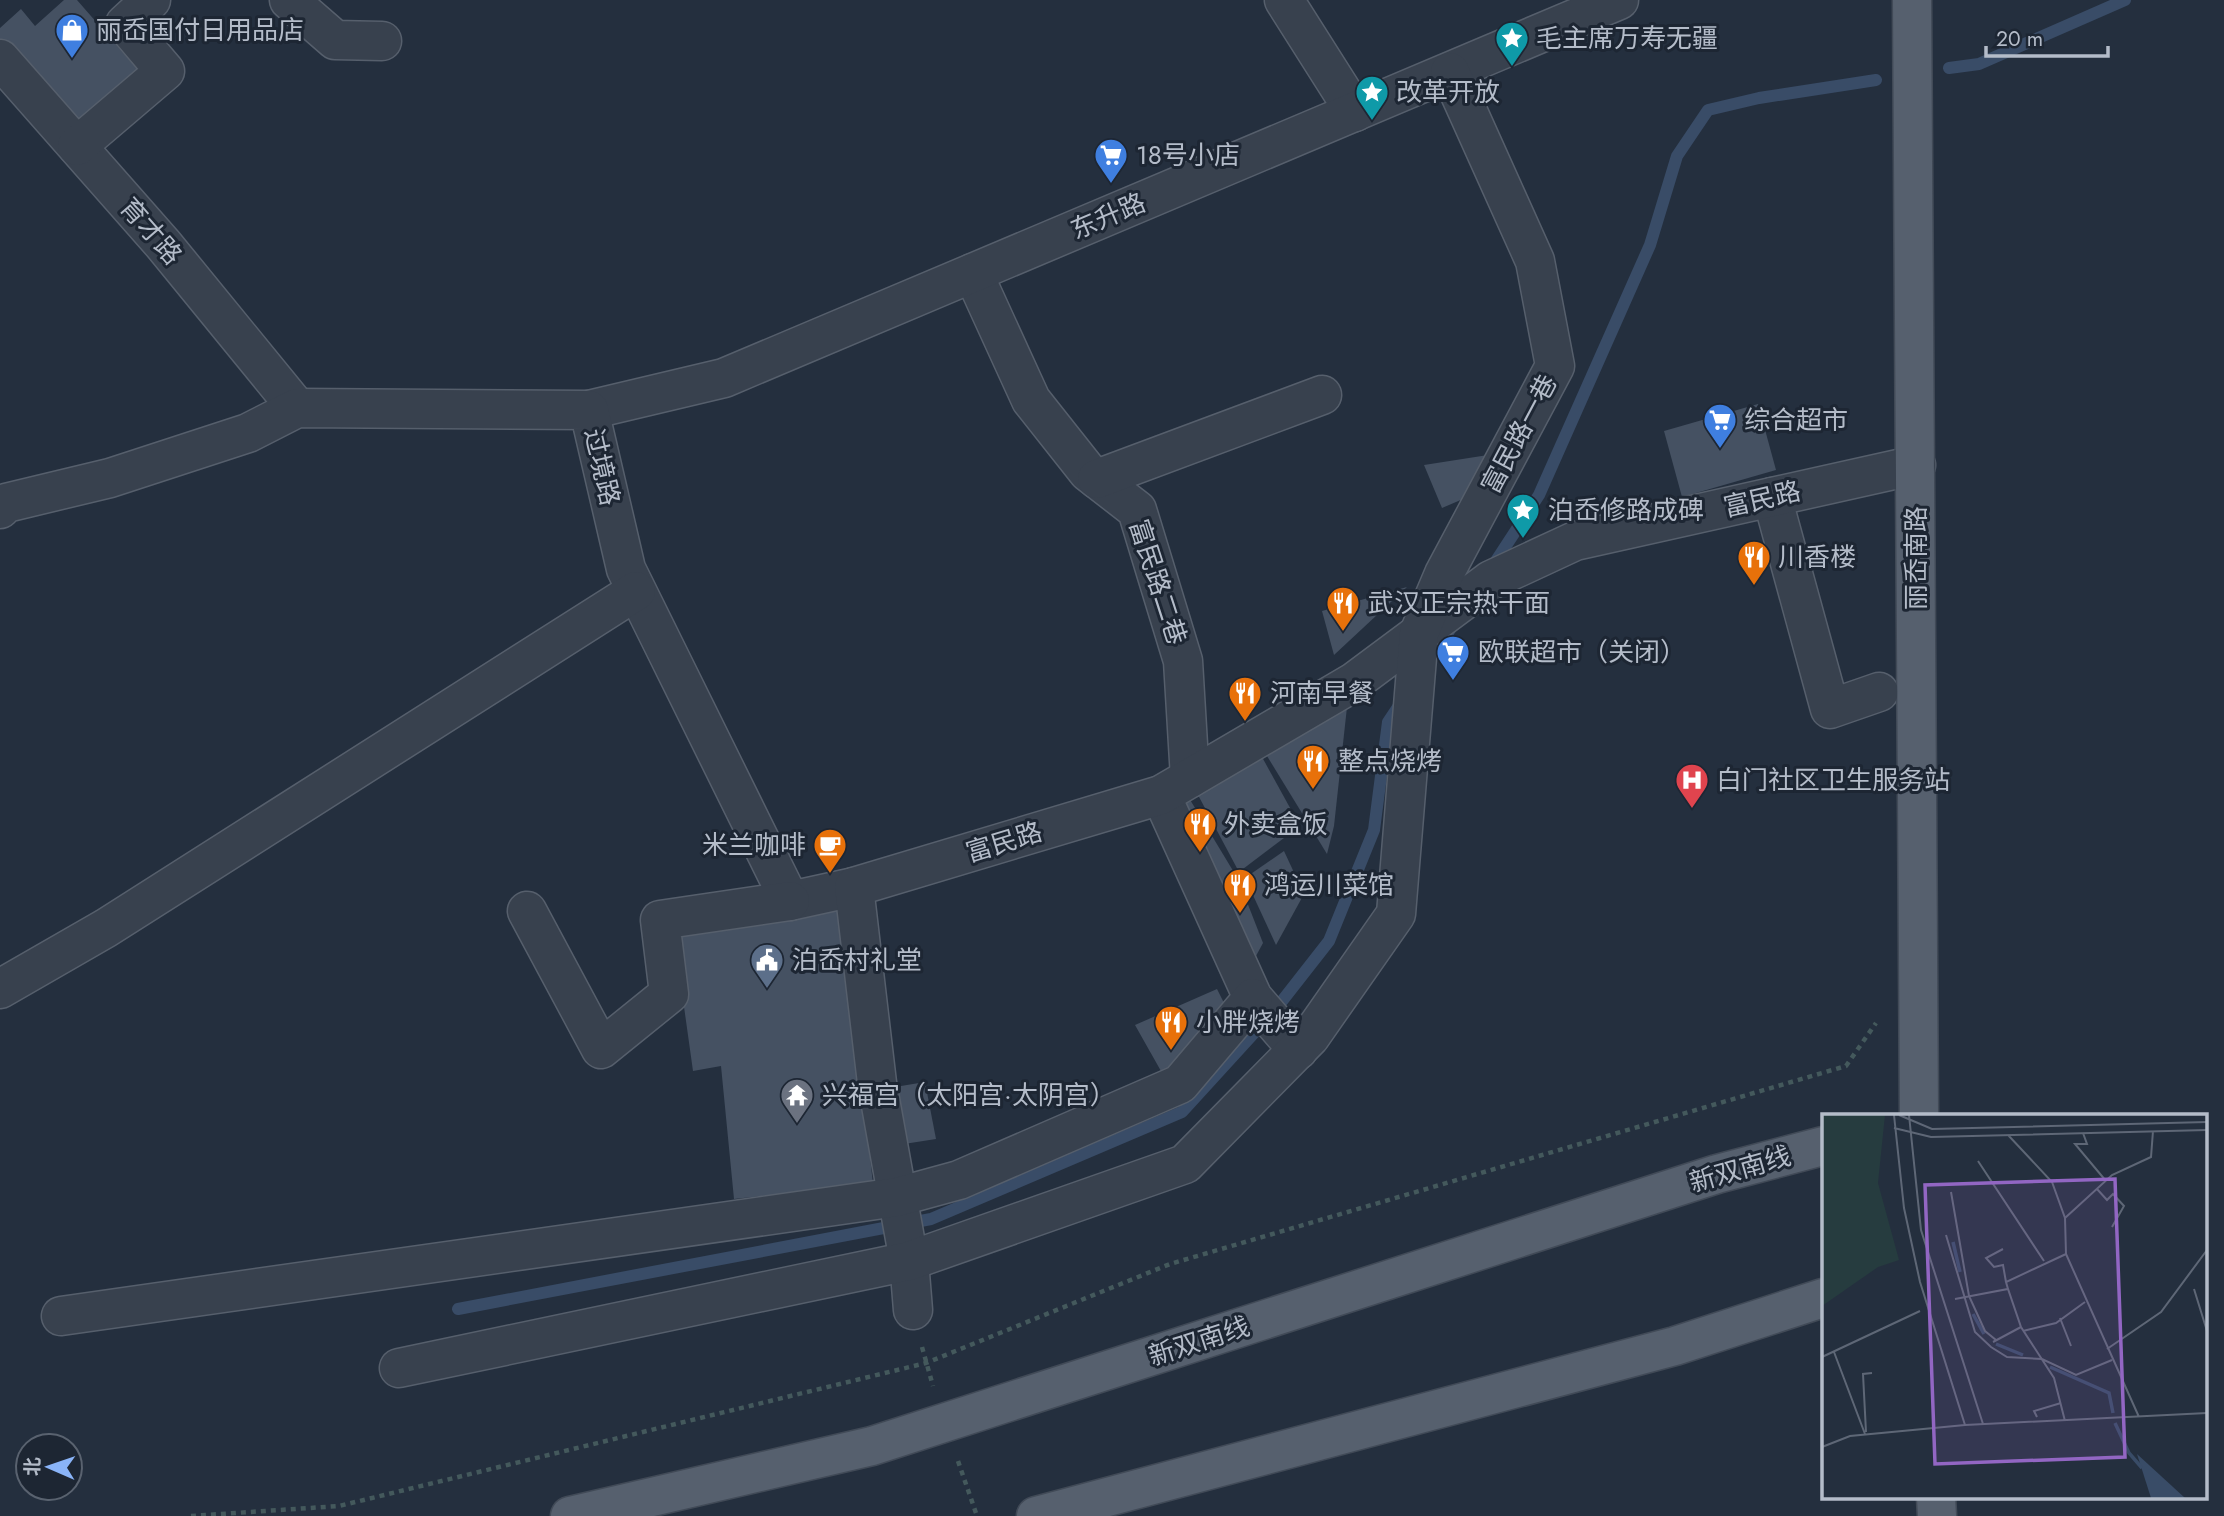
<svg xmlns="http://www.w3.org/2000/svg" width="2224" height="1516" font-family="Jost,'Noto Sans SC',sans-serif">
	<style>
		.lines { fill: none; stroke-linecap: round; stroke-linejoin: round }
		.stream { stroke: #394c67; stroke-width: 12 }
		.building { fill: #455162 }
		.minor-casing { stroke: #565f6c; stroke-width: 41 }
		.major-casing { stroke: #414a57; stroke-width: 41 }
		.path { stroke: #44595c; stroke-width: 4.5; stroke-dasharray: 5 5; stroke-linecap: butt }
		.minor { stroke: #38414e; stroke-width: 38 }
		.major { stroke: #56606e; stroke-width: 38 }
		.labels { text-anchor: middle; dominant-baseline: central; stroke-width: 6; stroke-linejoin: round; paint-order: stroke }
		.poi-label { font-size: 26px; fill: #b4bcc9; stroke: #1d2633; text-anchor: start }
		.street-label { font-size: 26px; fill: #b4bcc9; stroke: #1d2633 }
		.inset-river { fill: none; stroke: #394c67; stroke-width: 3.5 }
		.inset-road { fill: none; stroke: #5e6776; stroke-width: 2 }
		.view { fill: #9266c3; fill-opacity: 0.15; stroke: #9266c3; stroke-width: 3.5 }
		.inset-edge { fill: none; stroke: #b4bcc9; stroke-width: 3.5 }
	</style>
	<rect width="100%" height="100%" fill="#242f3e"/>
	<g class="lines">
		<!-- stream -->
		<g class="stream">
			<path d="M1949,68L1979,64L2125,0"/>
			<path d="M1492,567L1539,495L1650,245L1677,156L1708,110L1759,98L1876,80"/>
			<path d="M1428,663L1451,628"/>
			<path d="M458,1309L931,1219L1182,1112L1275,1010L1329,941L1374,830L1388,722L1402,701"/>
		</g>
	</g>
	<!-- building -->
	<g class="building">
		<path d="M64,0H77L145,78L80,134L0,41V28L21,9L35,26Z"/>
		<path d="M1758,404L1776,470L1682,497L1664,431Z"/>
		<path d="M1488,455L1477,493L1442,508L1424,465Z"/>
		<path d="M1407,587L1334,655L1322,611Z"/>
		<path d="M1347,707L1334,826L1327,854L1267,756Z"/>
		<path d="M1262,757L1300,826L1239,872L1198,795Z"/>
		<path d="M1189,798L1238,879L1263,943L1250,967L1172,809Z"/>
		<path d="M1284,851L1304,894L1276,945L1245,878Z"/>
		<path d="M842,903L873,1184L734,1199L721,1066L693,1071L673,928Z"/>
		<path d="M1217,989L1228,1011L1166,1080L1135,1025Z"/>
		<path d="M925,1082L936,1139L904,1144L895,1087Z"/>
	</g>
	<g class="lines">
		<defs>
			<g id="minor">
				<path d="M289,0L335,40L382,41"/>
				<path d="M1284,0L1355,112"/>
				<path d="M0,59L163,244L297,408"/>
				<path d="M77,146L165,71L125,24L151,0"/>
				<path d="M973,273L1031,400L1088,472L1137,510L1183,661L1190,778"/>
				<path d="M589,410L724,378L1619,0"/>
				<path d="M1097,479L1322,395"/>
				<path d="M1772,497L1830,709L1879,692"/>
				<path d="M0,509L6,503L110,478L248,433L297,408L589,410L626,569L790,901L854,887"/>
				<path d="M1161,795L1253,998L1298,1050"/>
				<path d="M527,911L601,1049L669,994L660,920L790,901"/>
				<path d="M0,989L106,928L636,591"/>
				<path d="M913,1310L909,1261L877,1083L854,887L1161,795L1354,682L1491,580L1575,541L1916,465"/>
				<path d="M61,1316L897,1197L959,1180L1180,1084L1253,998"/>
				<path d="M399,1368L909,1261L1185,1164L1310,1037L1396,914L1419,633L1444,574L1555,366L1535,261L1450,72"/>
			</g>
			<g id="major">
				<path d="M1912,0L1919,1115"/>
				<path d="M1936,1497L1937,1516"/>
				<path d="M570,1516L872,1446L1717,1174L1823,1146"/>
				<path d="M1036,1516L1675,1346L1823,1298"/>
			</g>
		</defs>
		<!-- minor casing -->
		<use href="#minor" class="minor-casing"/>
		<!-- major casing -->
		<use href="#major" class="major-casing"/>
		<!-- path -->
		<g class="path">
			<path d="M922,1347L933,1386"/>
			<path d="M958,1461L977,1516"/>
			<path d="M191,1516L339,1506L926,1363L1170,1264L1846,1066L1876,1023"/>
		</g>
		<!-- minor -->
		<use href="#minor" class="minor"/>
		<!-- major -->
		<use href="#major" class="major"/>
	</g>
	<!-- icons -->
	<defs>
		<symbol id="shop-pin" viewBox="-11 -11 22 30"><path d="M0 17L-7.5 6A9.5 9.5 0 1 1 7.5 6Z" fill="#3f7fe0" stroke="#1d2633"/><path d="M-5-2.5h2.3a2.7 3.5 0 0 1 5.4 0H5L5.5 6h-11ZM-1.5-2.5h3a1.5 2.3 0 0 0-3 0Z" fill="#fff"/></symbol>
		<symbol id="sight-pin" viewBox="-11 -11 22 30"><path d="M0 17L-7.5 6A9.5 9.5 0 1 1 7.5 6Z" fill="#0f9aa8" stroke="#1d2633"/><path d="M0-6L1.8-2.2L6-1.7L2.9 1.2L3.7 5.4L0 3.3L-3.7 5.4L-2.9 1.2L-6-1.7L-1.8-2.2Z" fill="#fff"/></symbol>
		<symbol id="supermarket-pin" viewBox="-11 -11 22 30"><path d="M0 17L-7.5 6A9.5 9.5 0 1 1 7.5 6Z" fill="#3f7fe0" stroke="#1d2633"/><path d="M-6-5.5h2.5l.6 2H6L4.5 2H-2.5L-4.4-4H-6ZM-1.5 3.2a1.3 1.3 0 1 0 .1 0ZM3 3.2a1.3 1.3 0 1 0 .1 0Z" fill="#fff"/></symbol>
		<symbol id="restaurant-pin" viewBox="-11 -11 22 30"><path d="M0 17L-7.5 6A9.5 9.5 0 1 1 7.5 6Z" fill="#e8710a" stroke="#1d2633"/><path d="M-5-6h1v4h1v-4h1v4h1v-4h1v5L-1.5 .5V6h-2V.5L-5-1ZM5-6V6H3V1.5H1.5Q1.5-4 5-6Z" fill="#fff"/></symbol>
		<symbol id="hospital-pin" viewBox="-11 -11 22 30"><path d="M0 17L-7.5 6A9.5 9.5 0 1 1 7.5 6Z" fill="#e0444e" stroke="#1d2633"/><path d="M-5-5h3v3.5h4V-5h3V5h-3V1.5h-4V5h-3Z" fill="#fff"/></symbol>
		<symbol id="cafe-pin" viewBox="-11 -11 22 30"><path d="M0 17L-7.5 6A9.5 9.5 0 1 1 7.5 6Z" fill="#e8710a" stroke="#1d2633"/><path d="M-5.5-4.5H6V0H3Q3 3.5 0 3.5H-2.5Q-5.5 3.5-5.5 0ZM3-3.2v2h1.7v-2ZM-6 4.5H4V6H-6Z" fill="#fff"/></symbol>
		<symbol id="civic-pin" viewBox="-11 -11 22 30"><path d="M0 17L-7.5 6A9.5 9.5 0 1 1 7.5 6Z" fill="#5c6f8a" stroke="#1d2633"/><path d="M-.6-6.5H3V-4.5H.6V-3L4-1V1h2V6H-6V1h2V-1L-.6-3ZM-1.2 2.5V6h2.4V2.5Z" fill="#fff"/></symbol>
		<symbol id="temple-pin" viewBox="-11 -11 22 30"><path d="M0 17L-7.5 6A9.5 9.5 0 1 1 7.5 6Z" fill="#6b7280" stroke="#1d2633"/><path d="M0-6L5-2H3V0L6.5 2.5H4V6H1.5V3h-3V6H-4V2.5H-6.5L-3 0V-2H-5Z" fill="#fff"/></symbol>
	</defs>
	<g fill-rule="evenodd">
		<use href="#shop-pin" x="53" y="11" width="38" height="52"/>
		<use href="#sight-pin" x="1493" y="19" width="38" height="52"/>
		<use href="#sight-pin" x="1353" y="73" width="38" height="52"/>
		<use href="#supermarket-pin" x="1092" y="136" width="38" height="52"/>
		<use href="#supermarket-pin" x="1701" y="401" width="38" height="52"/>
		<use href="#sight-pin" x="1504" y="491" width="38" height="52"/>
		<use href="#restaurant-pin" x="1735" y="538" width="38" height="52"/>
		<use href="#restaurant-pin" x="1324" y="584" width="38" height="52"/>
		<use href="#supermarket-pin" x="1434" y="633" width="38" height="52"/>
		<use href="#restaurant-pin" x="1226" y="674" width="38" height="52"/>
		<use href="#restaurant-pin" x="1294" y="742" width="38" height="52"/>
		<use href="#hospital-pin" x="1673" y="761" width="38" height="52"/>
		<use href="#restaurant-pin" x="1181" y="805" width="38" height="52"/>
		<use href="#cafe-pin" x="811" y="826" width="38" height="52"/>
		<use href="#restaurant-pin" x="1221" y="866" width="38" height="52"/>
		<use href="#civic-pin" x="748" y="941" width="38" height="52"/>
		<use href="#restaurant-pin" x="1152" y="1003" width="38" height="52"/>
		<use href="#temple-pin" x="778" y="1076" width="38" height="52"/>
	</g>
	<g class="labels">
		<!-- poi labels -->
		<g class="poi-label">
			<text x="96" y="30">丽岙国付日用品店</text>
			<text x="1536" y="38">毛主席万寿无疆</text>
			<text x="1396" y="92">改革开放</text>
			<text x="1136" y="155">18号小店</text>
			<text x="1744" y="420">综合超市</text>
			<text x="1548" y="510">泊岙修路成碑</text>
			<text x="1778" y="557">川香楼</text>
			<text x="1368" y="603">武汉正宗热干面</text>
			<text x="1478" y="652">欧联超市（关闭）</text>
			<text x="1270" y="693">河南早餐</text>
			<text x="1338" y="761">整点烧烤</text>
			<text x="1716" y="780">白门社区卫生服务站</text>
			<text x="1224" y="824">外卖盒饭</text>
			<text x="806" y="845" text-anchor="end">米兰咖啡</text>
			<text x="1264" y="885">鸿运川菜馆</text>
			<text x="792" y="960">泊岙村礼堂</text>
			<text x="1196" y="1022">小胖烧烤</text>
			<text x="822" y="1095">兴福宫（太阳宫·太阴宫）</text>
		</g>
		<!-- street labels -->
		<g class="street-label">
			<text transform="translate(1108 216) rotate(-23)">东升路</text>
			<text transform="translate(151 231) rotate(49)">育才路</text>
			<text transform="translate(1519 434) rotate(-62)">富民路一巷</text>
			<text transform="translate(602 467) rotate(77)">过境路</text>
			<text transform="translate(1762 499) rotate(-13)">富民路</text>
			<text transform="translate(1916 558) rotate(-90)">丽岙南路</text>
			<text transform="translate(1158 582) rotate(72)">富民路二巷</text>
			<text transform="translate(1004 842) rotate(-17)">富民路</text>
			<text transform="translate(1740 1169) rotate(-16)">新双南线</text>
			<text transform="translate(1199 1341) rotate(-18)">新双南线</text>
		</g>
	</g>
	<!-- overview -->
	<g transform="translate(1822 1114)">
		<rect width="385" height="385" fill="#242f3e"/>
		<path d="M0,1H63L56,69L77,146L56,153L0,192Z" fill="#263c3f"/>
		<path d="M315,340L363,384H329Z" fill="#394c67"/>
		<path class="inset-river" d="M131,128L138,158M151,200L162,220M174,230L201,241M228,253L287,279L291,299M293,309L307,339L320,354"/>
		<path class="inset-road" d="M72,1L82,94L98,168L143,311M77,1L110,15L385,8M87,1L99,116L161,310M72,14L109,23L385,16M261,19L265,30H253L284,67M156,47L222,147M275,75L285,86L291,80L302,92L290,113M129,78L147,182L163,217L174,226M243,104L290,61L329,43L331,17M124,121L153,218L169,233L185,243L220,245L254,261L290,246M181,135L164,144L172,153L181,151L184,168M244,140L317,303M186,175L184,168L244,140L243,104L230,68L186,21M372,175L385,217M133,185L186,175L199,213L232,264L243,307M238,204L249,232M201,217L234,209L263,188M171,228L199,213M285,235L339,198L385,136M12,238L43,320M0,243L98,197M215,303L212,297L239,289M44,318L41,260L50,259M0,333L28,322L143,311L385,299"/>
		<path class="view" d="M293,65L303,343L113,350L103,71Z"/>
		<rect width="385" height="385" class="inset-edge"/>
	</g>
	<!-- north arrow -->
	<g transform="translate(49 1467) rotate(272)"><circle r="33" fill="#1d2633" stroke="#59626f" stroke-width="2"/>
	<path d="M0-5L12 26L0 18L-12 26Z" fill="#8ab4f8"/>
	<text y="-10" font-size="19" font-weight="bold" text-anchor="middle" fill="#b4bcc9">北</text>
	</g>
	<!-- scale -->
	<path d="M1986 46v10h122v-10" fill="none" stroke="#b4bcc9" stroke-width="3.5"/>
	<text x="1996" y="46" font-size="21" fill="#b4bcc9" stroke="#1d2633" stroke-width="5" paint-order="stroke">20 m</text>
</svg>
